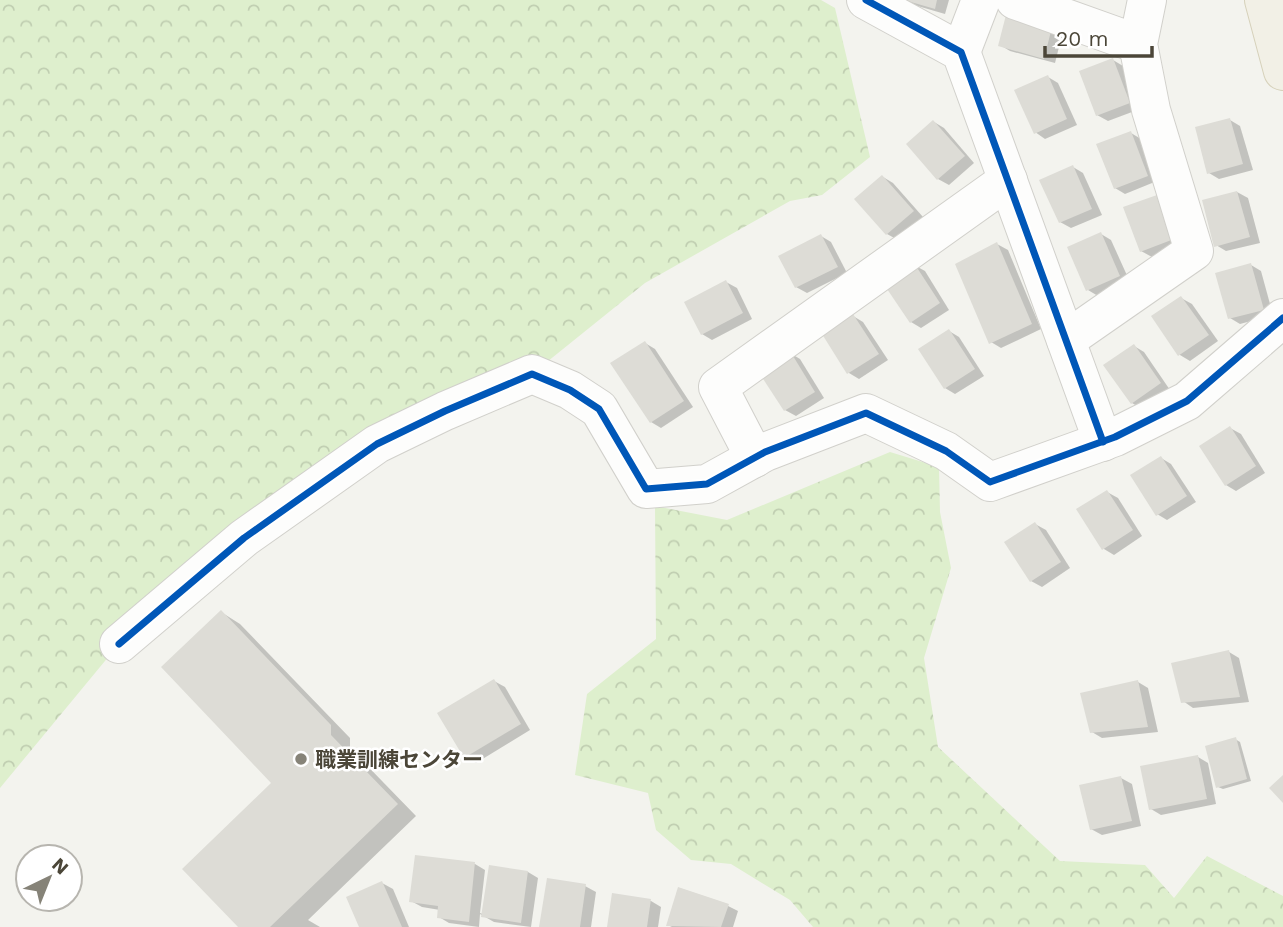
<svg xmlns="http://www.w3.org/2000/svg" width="1283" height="927" font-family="'Work Sans','Noto Sans JP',sans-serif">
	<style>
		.forest { fill: url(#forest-crowns) }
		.shadow { fill: #0003 }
		.building { fill: #dddcd6 }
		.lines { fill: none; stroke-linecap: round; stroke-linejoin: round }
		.street-casing { stroke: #d1d0cb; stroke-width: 40 }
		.primary-casing { stroke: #d6d1ba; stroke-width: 40 }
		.street { stroke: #fdfdfc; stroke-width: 38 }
		.primary { stroke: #f2f0e6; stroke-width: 38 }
		.cycleway-casing { stroke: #fff; stroke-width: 11 }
		.cycleway { stroke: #0057b8; stroke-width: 7 }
		.poi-dot { fill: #868378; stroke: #fff; stroke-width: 2.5 }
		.labels { text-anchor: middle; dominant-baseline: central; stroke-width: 5; stroke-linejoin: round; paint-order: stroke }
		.poi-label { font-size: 21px; font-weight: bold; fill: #4b4638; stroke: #fff; text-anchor: start }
	</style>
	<defs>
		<pattern id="forest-crowns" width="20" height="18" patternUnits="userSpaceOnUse" patternTransform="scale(1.75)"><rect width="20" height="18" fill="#deefcd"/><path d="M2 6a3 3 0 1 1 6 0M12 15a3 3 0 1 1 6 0" fill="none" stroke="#c0ceb1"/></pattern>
	</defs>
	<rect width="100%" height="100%" fill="#f3f3ee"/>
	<!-- forest -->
	<g class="forest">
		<path d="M0,0H821L835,8L870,157L822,195L790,201L645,283L532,374L445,411L119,644L0,788Z"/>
		<path d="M890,452L939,467L940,512L951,568L924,658L938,747L1060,861L1145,865L1174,898L1207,856L1283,896V927H813L790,900L731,864L691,860L656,830L648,793L575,775L587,694L656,639L655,506L727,520Z"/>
	</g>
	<!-- shadow -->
	<g class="shadow">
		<path d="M897,0H949L945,14Z"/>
		<path d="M1009,13L1063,31L1055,63L1010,51L1000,45Z"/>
		<path d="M1113,60L1123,66L1140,109L1108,121L1097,115Z"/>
		<path d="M1048,77L1058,83L1077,125L1045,139L1035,132Z"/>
		<path d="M1230,120L1240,126L1253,170L1219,179L1209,173Z"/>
		<path d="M934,122L944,128L974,163L949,185L938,179L908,145Z"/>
		<path d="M1131,133L1141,139L1157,181L1125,194L1115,188Z"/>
		<path d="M1073,167L1083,173L1102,215L1071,228L1060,222Z"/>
		<path d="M883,177L893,183L923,217L898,240L887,234L857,199Z"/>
		<path d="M1237,192L1248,198L1260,243L1226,251L1216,245Z"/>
		<path d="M1157,197L1184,245L1152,257L1141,251Z"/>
		<path d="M1101,234L1111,240L1130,282L1098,296L1088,290Z"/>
		<path d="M821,236L831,242L847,273L807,293L796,287Z"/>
		<path d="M997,244L1008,250L1041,329L1001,348L991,342Z"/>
		<path d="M914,265L925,271L949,310L921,328L911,322Z"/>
		<path d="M1251,265L1261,271L1273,315L1240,324L1230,318Z"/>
		<path d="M726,282L737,288L752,319L712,340L702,334Z"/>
		<path d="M1181,298L1192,304L1218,341L1190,361L1180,355Z"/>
		<path d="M853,316L863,322L888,360L859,379L849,373Z"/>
		<path d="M949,331L959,337L984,376L955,394L945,388Z"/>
		<path d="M645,343L655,349L693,407L661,428L651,422Z"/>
		<path d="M1134,346L1144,352L1170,390L1142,409L1132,403Z"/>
		<path d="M790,353L800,359L824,398L796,416L785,410Z"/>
		<path d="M1230,428L1241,434L1265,473L1236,491L1226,485Z"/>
		<path d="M1161,458L1171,464L1196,502L1167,520L1157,514Z"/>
		<path d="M1107,492L1118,498L1142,536L1114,555L1104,549Z"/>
		<path d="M1035,524L1046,530L1070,568L1042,587L1031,581Z"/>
		<path d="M221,612L240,624L350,738V748L416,816L308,920L320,927H240L274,783Z"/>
		<path d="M1229,652L1239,658L1249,702L1193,708L1183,701Z"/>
		<path d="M494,681L505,687L530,730L476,763L465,757Z"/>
		<path d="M1138,682L1148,688L1158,732L1102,738L1092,732Z"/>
		<path d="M1235,739L1240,742L1251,781L1223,789L1218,787Z"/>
		<path d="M1198,757L1208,763L1216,804L1161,815L1151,809Z"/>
		<path d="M1121,778L1132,784L1141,826L1102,835L1091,829Z"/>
		<path d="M416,857L475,864L485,870L480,913L483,914L490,867L528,872L538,878L531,927L494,922L480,914L479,927L449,923L439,917L440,910L422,907L411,901Z"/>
		<path d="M382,883L393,889L409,927H361Z"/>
		<path d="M585,886L596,892L591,927H541Z"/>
		<path d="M613,895L651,901L661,907L658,927H609Z"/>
		<path d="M728,906L738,911L733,927H672L668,925Z"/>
	</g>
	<!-- building -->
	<g class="building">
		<path d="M904,0H937L935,9Z"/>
		<path d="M1007,11L1053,23L1044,59L998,46Z"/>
		<path d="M1113,58L1130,103L1096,116L1079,71Z"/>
		<path d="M1048,75L1067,119L1034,134L1014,90Z"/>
		<path d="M1230,118L1243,164L1207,174L1195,127Z"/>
		<path d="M933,120L965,156L937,180L906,144Z"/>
		<path d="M1131,131L1148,176L1114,189L1096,144Z"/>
		<path d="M1073,165L1092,209L1059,223L1039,180Z"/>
		<path d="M882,175L914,211L886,235L854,199Z"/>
		<path d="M1237,191L1250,237L1214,247L1202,200Z"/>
		<path d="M1157,195L1174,239L1140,252L1123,207Z"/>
		<path d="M1101,232L1120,276L1086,291L1067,247Z"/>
		<path d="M821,234L838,267L795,288L778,256Z"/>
		<path d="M997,242L1032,324L989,344L955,264Z"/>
		<path d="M914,263L940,303L910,323L883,283Z"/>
		<path d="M1251,263L1264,310L1228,319L1215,273Z"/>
		<path d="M726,280L743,313L701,335L684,302Z"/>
		<path d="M1181,296L1209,335L1178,356L1151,316Z"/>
		<path d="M853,314L879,354L847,374L822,334Z"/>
		<path d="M949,329L975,369L944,389L918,349Z"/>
		<path d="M645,341L684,401L650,423L610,363Z"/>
		<path d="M1134,344L1161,383L1131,404L1103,365Z"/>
		<path d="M790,351L815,392L784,411L758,371Z"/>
		<path d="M1230,426L1256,466L1225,486L1199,446Z"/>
		<path d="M1161,456L1187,496L1156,516L1130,475Z"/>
		<path d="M1107,490L1133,530L1102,550L1076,509Z"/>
		<path d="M1035,522L1061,562L1030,582L1004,542Z"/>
		<path d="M221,610L331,725V735L398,804L270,927H238L182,869L271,783L161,667Z"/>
		<path d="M1229,650L1240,697L1181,703L1171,663Z"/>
		<path d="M494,679L521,724L464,758L437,713Z"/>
		<path d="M1138,680L1148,727L1090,733L1080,693Z"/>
		<path d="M1236,737L1247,779L1216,788L1205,746Z"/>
		<path d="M1198,755L1207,799L1149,810L1140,766Z"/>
		<path d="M1283,775V803L1269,788Z"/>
		<path d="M1121,776L1132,821L1090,830L1079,785Z"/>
		<path d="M415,855L475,862L469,922L437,918L438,906L409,902Z"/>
		<path d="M489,865L528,871L521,923L481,917Z"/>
		<path d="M547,878L586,884L580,927H539Z"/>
		<path d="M382,881L402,927H359L346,897Z"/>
		<path d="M678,887L729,904L721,927L666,926Z"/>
		<path d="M612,893L651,899L647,927H607Z"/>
	</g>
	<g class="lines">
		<defs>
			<g id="street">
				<path d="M866,0L961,52L1103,442"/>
				<path d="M1015,0L1138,44"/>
				<path d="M961,52L981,0"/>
				<path d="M1066,340L1194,251L1151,110L1138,44L1147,0"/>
				<path d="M755,458L718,387L1008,180"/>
				<path d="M119,644L244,538L377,444L445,411L532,374L570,390L599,409L646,489L707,484L765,452L866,413L946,451L990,482L1115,437L1187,401L1283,318"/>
			</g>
			<path id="primary" d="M1264,0L1283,71"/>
		</defs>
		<!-- street casing -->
		<use href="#street" class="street-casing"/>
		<!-- primary casing -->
		<use href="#primary" class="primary-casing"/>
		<!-- street -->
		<use href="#street" class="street"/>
		<!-- primary -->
		<use href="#primary" class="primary"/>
		<defs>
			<g id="cycleway">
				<path d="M866,0L961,52L1103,442"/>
				<path d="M119,644L244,538L377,444L445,411L532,374L570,390L599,409L646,489L707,484L765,452L866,413L946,451L990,482L1115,437L1187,401L1283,318"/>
			</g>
		</defs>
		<!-- cycleway casing -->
		<use href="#cycleway" class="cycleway-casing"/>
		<!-- cycleway -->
		<use href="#cycleway" class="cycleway"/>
	</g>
	<!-- markers -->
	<circle class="poi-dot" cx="301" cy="759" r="7"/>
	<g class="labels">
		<!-- poi labels -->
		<g class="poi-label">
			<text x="315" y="759">職業訓練センター</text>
		</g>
	</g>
	<!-- north arrow -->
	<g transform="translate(49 878) rotate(43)"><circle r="33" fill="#ffffff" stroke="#b7b5af" stroke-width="2"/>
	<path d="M0-5L12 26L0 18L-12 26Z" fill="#868378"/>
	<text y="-10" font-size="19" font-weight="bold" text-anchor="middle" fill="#4b4638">N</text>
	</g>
	<!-- scale -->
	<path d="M1045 46v10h107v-10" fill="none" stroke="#4b4638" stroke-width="3.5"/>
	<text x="1056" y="46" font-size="21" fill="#4b4638" stroke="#ffffff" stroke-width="5" paint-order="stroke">20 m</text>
</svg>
